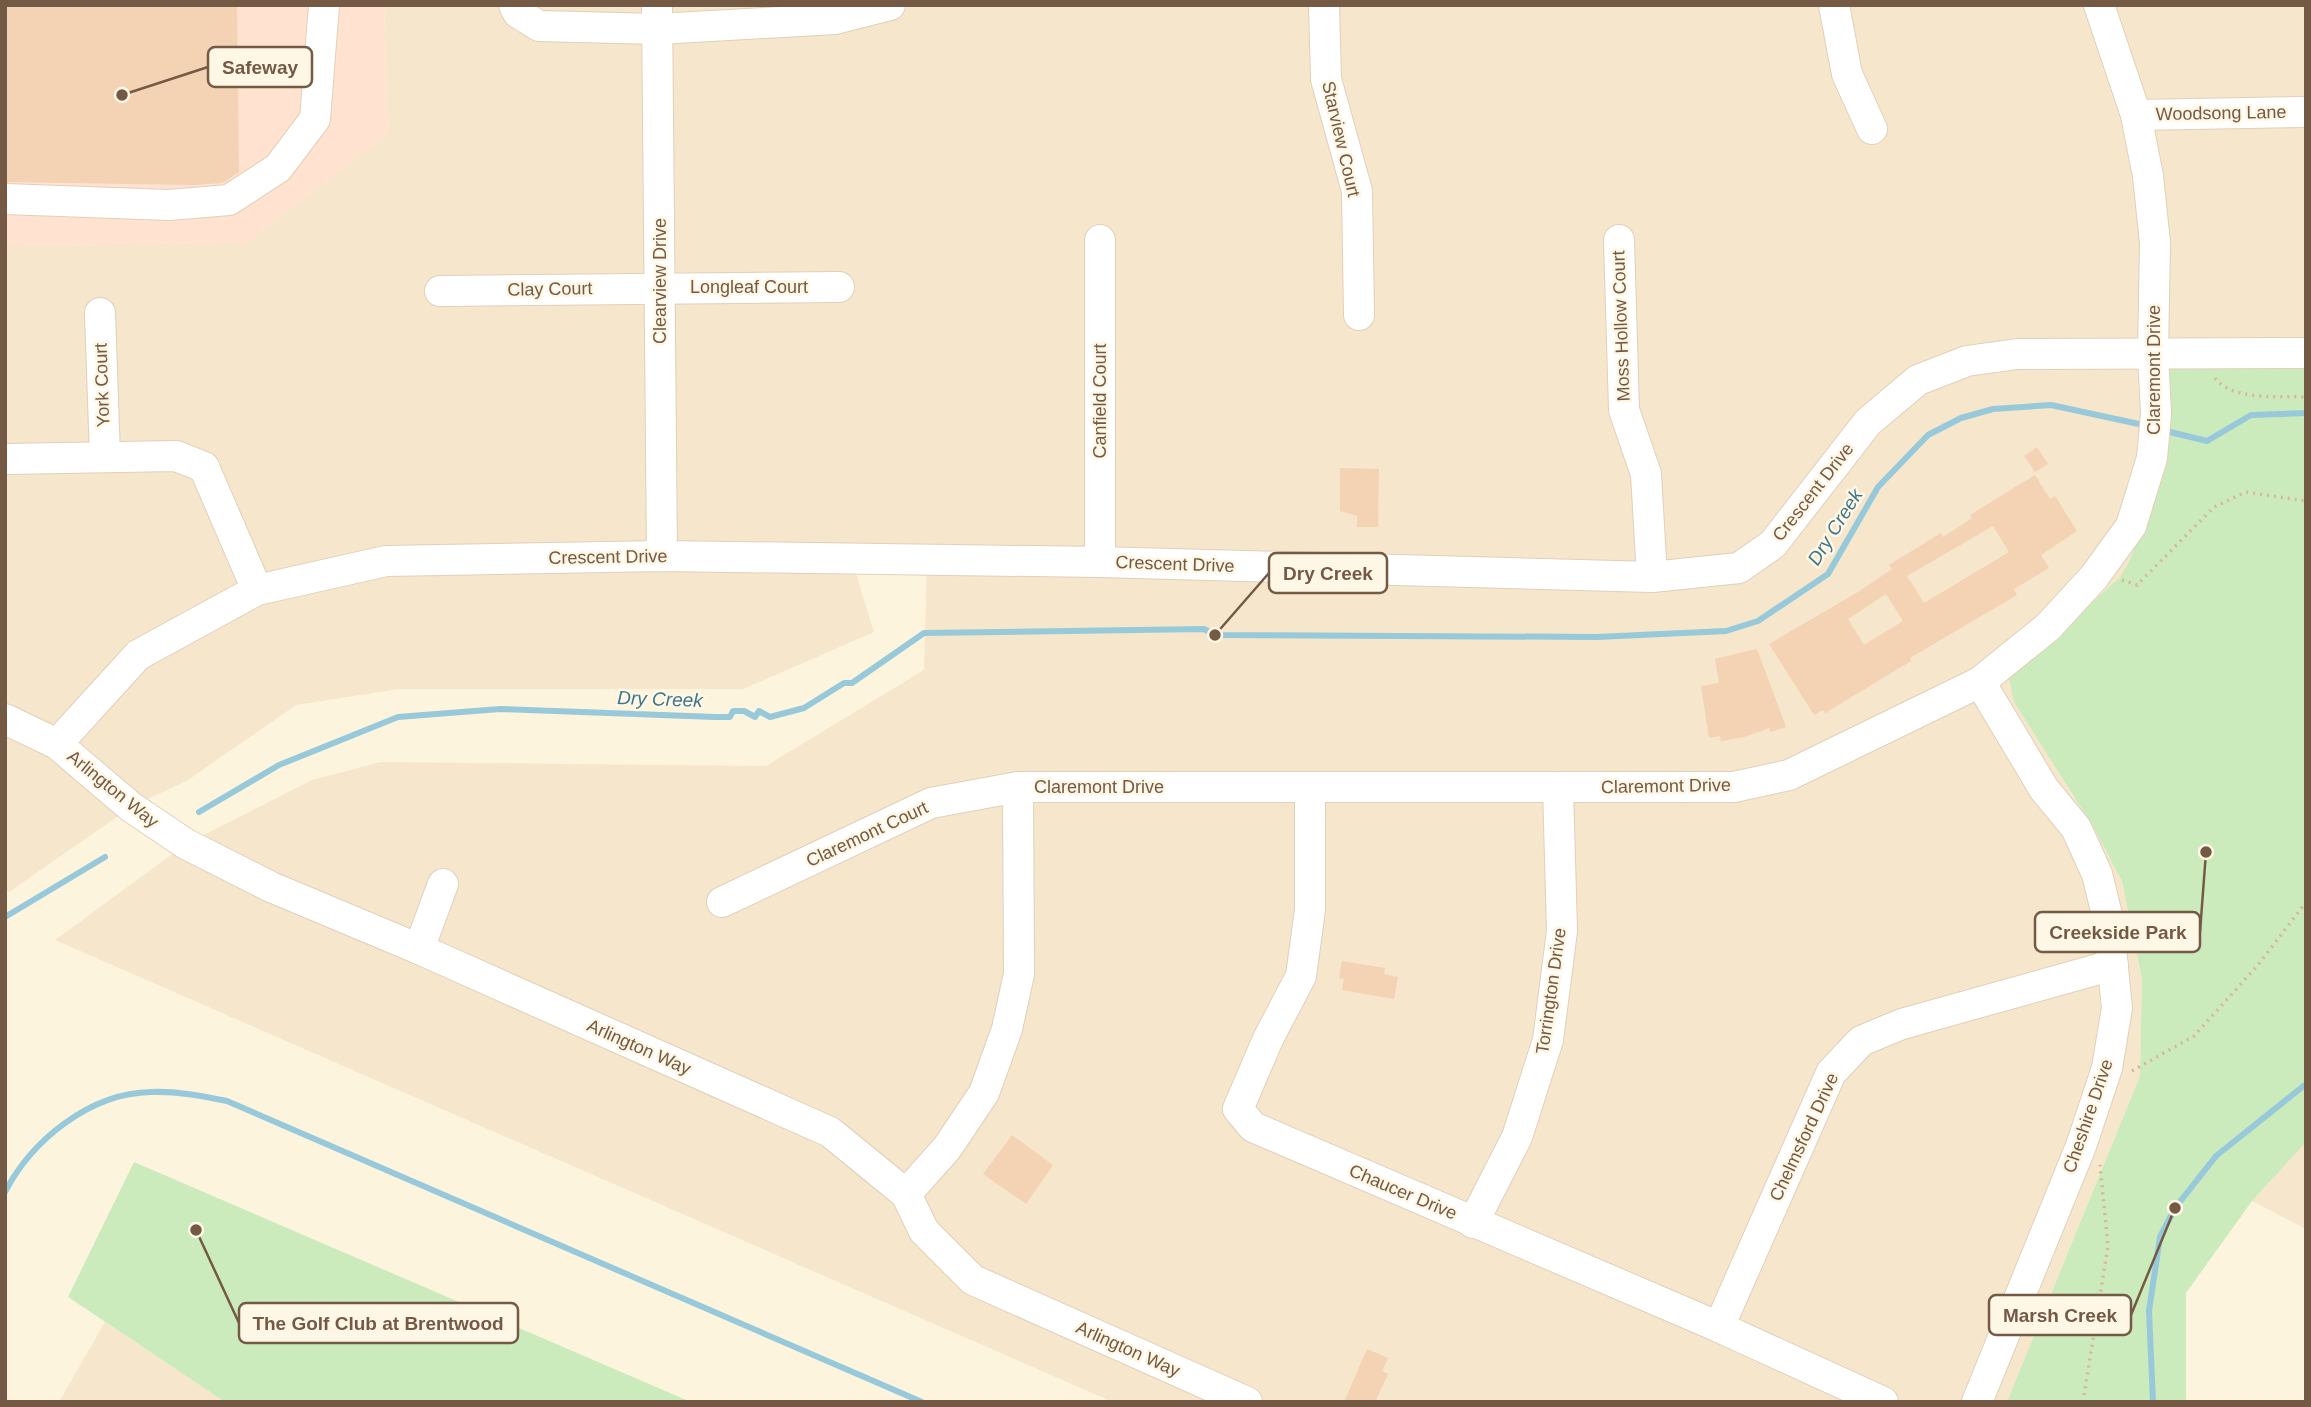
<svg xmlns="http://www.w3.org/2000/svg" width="2311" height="1407" font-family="Helvetica,sans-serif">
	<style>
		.residential { fill: #f5e6cc }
		.commercial { fill: #ffe2d0 }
		.green { fill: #cbebbc }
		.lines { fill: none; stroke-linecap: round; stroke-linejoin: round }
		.stream { stroke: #97c9da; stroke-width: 6 }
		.building { fill: #f4d3b4; fill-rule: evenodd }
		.minor-casing { stroke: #e1d0ba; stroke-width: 32 }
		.path { stroke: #d8b798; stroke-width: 3.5; stroke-dasharray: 2 5; stroke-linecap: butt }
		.minor { stroke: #fff; stroke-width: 30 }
		.labels { text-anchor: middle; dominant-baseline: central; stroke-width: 5; stroke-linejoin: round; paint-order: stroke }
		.street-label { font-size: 18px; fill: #745a45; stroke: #fff7e5 }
		.water-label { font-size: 19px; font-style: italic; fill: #3e7589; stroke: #fff7e5 }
		.leader { fill: none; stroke: #745a45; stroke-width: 2.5 }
		.callout-dot { fill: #745a45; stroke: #fff7e5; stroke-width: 2.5 }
		.callout { fill: #fff7e5; stroke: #745a45; stroke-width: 2.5 }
		.callout-label { font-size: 19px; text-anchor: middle; font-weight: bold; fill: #745a45 }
	</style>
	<rect width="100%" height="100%" fill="#fdf4de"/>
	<!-- residential -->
	<g class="residential">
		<path d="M384,5H2306V364L2164,361L2167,464L2128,564L2119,578L2091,823L2122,881L2142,979L2140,1076L2007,1402H1113L55,940L186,844L312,780L381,762L766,766L924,670L927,559L851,558L874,632L743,689H399L296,705L188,780L131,807L9,892L5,888V245L246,243L388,134Z"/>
		<path d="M2306,1142V1229L2252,1201Z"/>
		<path d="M105,1322L225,1402H59Z"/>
	</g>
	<!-- commercial -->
	<path class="commercial" d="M5,5H384L388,134L246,243L5,245Z"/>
	<!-- green -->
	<g class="green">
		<path d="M2164,360L2306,364V1142L2252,1201L2186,1293V1402H2007L2140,1076L2142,979L2122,881L2091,823L2014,702L2009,679L2119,578L2128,564L2167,464Z"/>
		<path d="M134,1162L691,1402H225L68,1297Z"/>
	</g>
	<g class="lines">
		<!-- stream -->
		<g class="stream">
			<path d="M2162,430L2207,441L2251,415L2306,413"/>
			<path d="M199,812L279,765L398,717L500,709L715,717H730L733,711H744L755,717L759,711L770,717L804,708L844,683H852L924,633L1204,629L1215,635L1597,637L1726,631L1758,621L1828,574L1878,487L1928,435L1961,418L1993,409L2051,405L2148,426"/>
			<path d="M5,917L105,857"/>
			<path d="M5,1192C32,1140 90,1093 151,1092C177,1091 202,1096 227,1101L922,1402"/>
			<path d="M2153,1402L2149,1311L2160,1237L2175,1208L2216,1156L2306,1084"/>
		</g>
	</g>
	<!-- building -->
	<g class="building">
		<path d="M5,5H237L239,172L223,183L194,185L5,182Z"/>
		<path d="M2037,447L2048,464L2035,472L2024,456Z"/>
		<path d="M1340,468L1379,469L1378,527H1357V516L1340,511Z"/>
		<path d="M2035,475L2050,499L2055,496L2077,531L2041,555L2049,568L2014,589L2017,595L1910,658L1911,661L1825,713L1823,710L1814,715L1769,644L1858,592L1892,569L1889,565L1941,533L1943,537L1972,518L1970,515ZM1993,526L2009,552L1924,603L1907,576ZM1886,594L1903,621L1864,645L1848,619Z"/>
		<path d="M1757,649L1786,727L1771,732L1769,728L1744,737L1721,741L1720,736L1709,738L1701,686L1719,683L1715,659Z"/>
		<path d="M1342,961L1385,968L1384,974L1398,977L1394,999L1342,990L1344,979L1339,978Z"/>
		<path d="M1012,1135L1053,1165L1026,1204L983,1174Z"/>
		<path d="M1367,1349L1388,1358L1382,1371L1388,1374L1375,1402H1344Z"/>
	</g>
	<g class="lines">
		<defs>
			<g id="minor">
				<path d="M514,5L518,13L539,26L658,29L835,19L890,5"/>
				<path d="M657,5L662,556"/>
				<path d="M1324,5L1326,79L1357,191L1359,315"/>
				<path d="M1834,5L1847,74L1872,129"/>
				<path d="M2136,115L2306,112"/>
				<path d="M5,199L169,205L229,200L278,168L315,119L324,5"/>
				<path d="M1100,240V562"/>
				<path d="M1619,240L1624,410L1646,474L1652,577"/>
				<path d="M440,291L839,287"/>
				<path d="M100,313L105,457"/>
				<path d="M5,459L176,456L204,467L257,590"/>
				<path d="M5,719L57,744L131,807L186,844L271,887L419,949L830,1132L906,1194L924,1231L973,1280L1247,1402"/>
				<path d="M57,744L138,655L257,590L386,561L662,556L1100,562L1652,577L1739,568L1773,544L1868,422L1918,380L1967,361L2017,354L2306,353"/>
				<path d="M1310,787V910L1301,976L1268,1039L1238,1109L1253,1127L1719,1327L1883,1402"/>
				<path d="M722,902L931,803L1018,787H1734L1789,775L1980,682L2048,627L2094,577L2131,526L2152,458L2156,414L2153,355L2155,243L2148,176L2136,115L2099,5"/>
				<path d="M419,949L443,884"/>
				<path d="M906,1194L947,1148L984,1093L1007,1029L1019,974L1018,787"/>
				<path d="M1473,1223L1517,1137L1548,1040L1562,931L1558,787"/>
				<path d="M1719,1327L1831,1073L1861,1041L1902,1024L2113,965"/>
				<path d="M1977,1402L2081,1146L2107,1068L2117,1008L2108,919L2097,874L2076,828L2044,789L1980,682"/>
			</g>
		</defs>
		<!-- minor casing -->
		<use href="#minor" class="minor-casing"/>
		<!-- path -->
		<g class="path">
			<path d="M2215,378C2233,401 2279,396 2306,397"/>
			<path d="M2122,580L2137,585L2214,507L2246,492L2306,501"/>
			<path d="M2132,1071L2194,1036L2258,965L2306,902"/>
			<path d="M2083,1402L2108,1246L2100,1165"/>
		</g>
		<!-- minor -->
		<use href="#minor" class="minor"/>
	</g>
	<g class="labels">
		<!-- street labels -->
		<g class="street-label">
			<text transform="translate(2221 113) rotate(-1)">Woodsong Lane</text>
			<text transform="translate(1341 139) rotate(77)">Starview Court</text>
			<text transform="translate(660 281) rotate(-90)">Clearview Drive</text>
			<text x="749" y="287">Longleaf Court</text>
			<text transform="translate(550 289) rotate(-1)">Clay Court</text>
			<text transform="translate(1621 326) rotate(-92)">Moss Hollow Court</text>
			<text transform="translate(2154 370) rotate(-90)">Claremont Drive</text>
			<text transform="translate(102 385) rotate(-92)">York Court</text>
			<text transform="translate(1100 401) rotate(-90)">Canfield Court</text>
			<text transform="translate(1813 492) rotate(-52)">Crescent Drive</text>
			<text transform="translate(608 557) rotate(-1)">Crescent Drive</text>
			<text transform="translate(1175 564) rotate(2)">Crescent Drive</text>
			<text transform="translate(1666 786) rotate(-1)">Claremont Drive</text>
			<text x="1099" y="787">Claremont Drive</text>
			<text transform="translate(113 789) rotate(39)">Arlington Way</text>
			<text transform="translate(867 834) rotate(-25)">Claremont Court</text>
			<text transform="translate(1551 991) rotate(-82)">Torrington Drive</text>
			<text transform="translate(639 1047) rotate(24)">Arlington Way</text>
			<text transform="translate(2088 1116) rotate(-71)">Cheshire Drive</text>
			<text transform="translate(1804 1137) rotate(-65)">Chelmsford Drive</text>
			<text transform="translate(1403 1192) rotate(23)">Chaucer Drive</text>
			<text transform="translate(1128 1349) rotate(24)">Arlington Way</text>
		</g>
		<!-- water labels -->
		<g class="water-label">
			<text transform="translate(1835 527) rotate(-58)">Dry Creek</text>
			<text transform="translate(660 699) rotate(2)">Dry Creek</text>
		</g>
	</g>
	<!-- callouts -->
	<path class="leader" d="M122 95L208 67M1215 635L1269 573M2206 852L2200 932M2175 1208L2131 1315M196 1230L239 1323"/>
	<g class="callout-dot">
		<circle cx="122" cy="95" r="7"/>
		<circle cx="1215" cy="635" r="7"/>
		<circle cx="2206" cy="852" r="7"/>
		<circle cx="2175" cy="1208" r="7"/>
		<circle cx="196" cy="1230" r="7"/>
	</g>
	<g class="callout">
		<rect x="208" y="47" width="104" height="40" rx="7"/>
		<rect x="1269" y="553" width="118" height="40" rx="7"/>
		<rect x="2035" y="912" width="165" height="40" rx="7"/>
		<rect x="1989" y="1295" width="142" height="40" rx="7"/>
		<rect x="239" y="1303" width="279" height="40" rx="7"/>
	</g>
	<g class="callout-label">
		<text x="260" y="74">Safeway</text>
		<text x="1328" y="580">Dry Creek</text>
		<text x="2118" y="939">Creekside Park</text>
		<text x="2060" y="1322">Marsh Creek</text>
		<text x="378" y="1330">The Golf Club at Brentwood</text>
	</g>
	<!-- border -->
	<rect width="2311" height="1407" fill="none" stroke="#745a45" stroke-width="14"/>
</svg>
